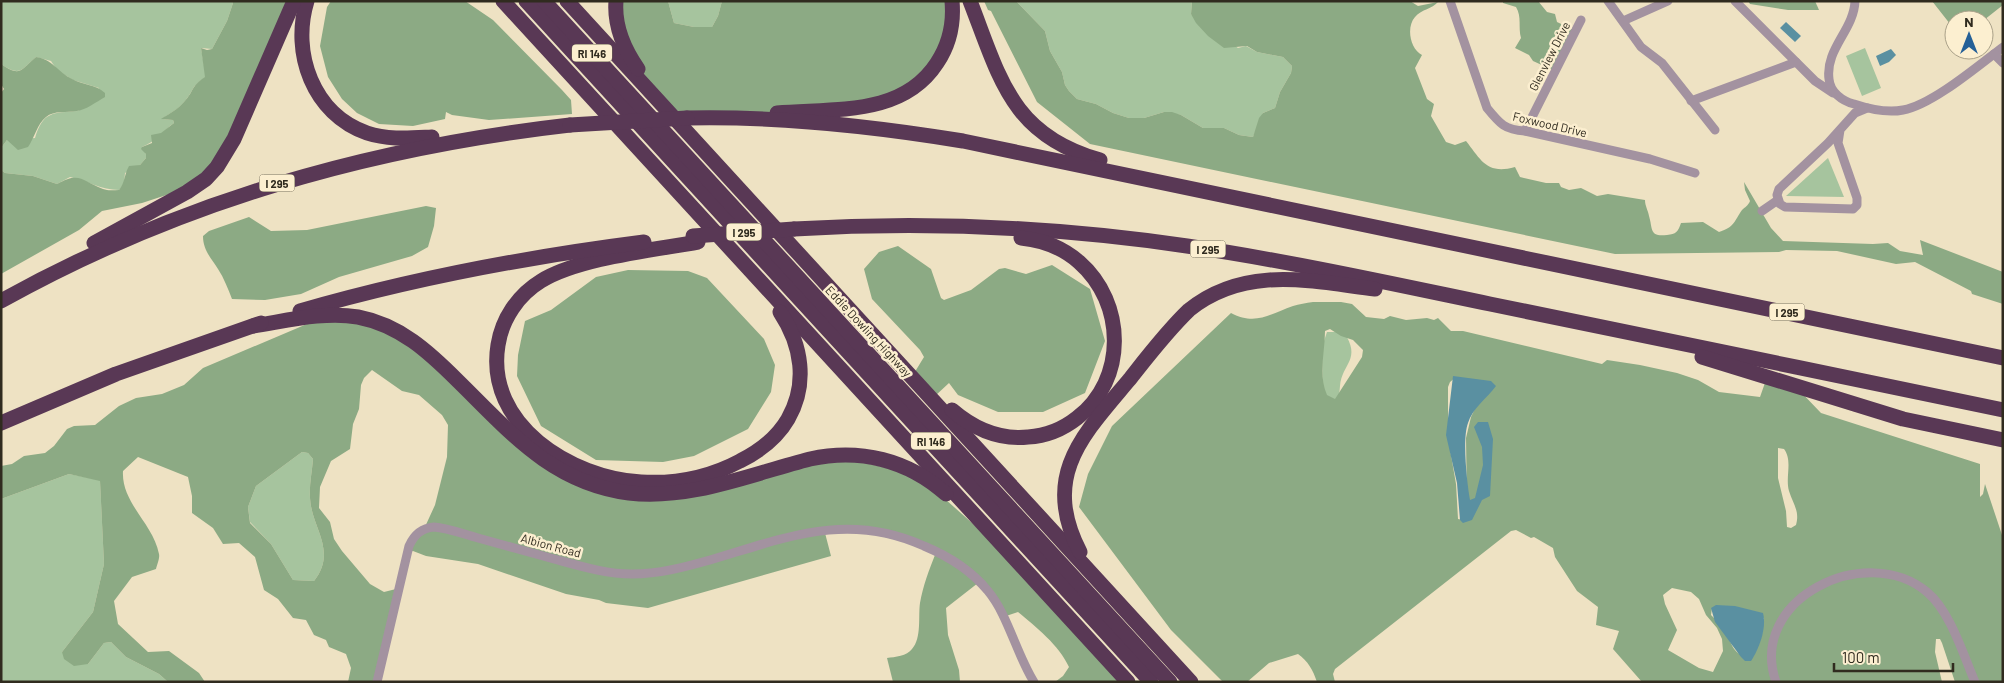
<svg xmlns="http://www.w3.org/2000/svg" width="2004" height="683" font-family="Barlow,sans-serif">
	<style>
		.green { fill: #a6c49e }
		.forest { fill: #8caa84; fill-rule: evenodd }
		.water { fill: #5a90a1 }
		.lines { fill: none; stroke-linecap: round; stroke-linejoin: round }
		.street { stroke: #a392a0; stroke-width: 9 }
		.highway { stroke: #593855; stroke-width: 15 }
		.highway-bridge { stroke: #593855; stroke-width: 15 }
		.labels { text-anchor: middle; dominant-baseline: central; stroke-width: 5; stroke-linejoin: round; paint-order: stroke }
		.shield { fill: #fcefd0; stroke: #6d6654; stroke-width: 1 }
		.shield-label { font-size: 11px; font-weight: bold; fill: #302b1f }
		.street-label { font-size: 12px; fill: #302b1f; stroke: #fcefd0 }
	</style>
	<rect width="100%" height="100%" fill="#eee2c3"/>
	<!-- green -->
	<g class="green">
		<path d="M1,1H231L233,3L227,21L212,49L201,48L206,77C190,87 195,89 185,101C179,109 170,113 162,119L173,120L174,123C163,131 155,142 142,147L146,154V158L140,165L125,173L124,184L119,190C101,190 88,181 70,177L57,184L33,176L5,173L1,170V148L7,140L35,138C43,111 53,113 78,111L99,88L73,80L57,70L51,61L36,57C21,70 20,77 1,64Z"/>
		<path d="M668,1H722L718,16L712,27H694L674,23Z"/>
		<path d="M1016,1H1192L1191,14L1238,48L1246,46L1257,52L1283,57L1292,66L1291,73L1280,92L1275,108L1263,113L1253,137L1239,135L1224,128H1203L1181,115L1164,112L1144,118H1129L1113,113L1096,104L1077,99L1069,91L1065,85L1062,72L1050,51L1045,31Z"/>
		<path d="M1865,48L1881,88L1862,96L1846,56Z"/>
		<path d="M1828,158L1844,197L1786,196Z"/>
		<path d="M1327,332H1344C1362,360 1342,363 1340,386C1338,402 1340,418 1339,433L1323,423L1322,347Z"/>
		<path d="M302,452L308,453L313,459C312,472 309,486 310,498C311,527 338,551 314,581L293,580L271,544L250,522L248,507L256,486Z"/>
		<path d="M69,474L100,480L104,564L93,612L62,652L88,664L104,643L111,642L126,657L159,674L168,682H1V499Z"/>
	</g>
	<!-- forest -->
	<g class="forest">
		<path d="M231,1H295L233,145L197,185L142,203L102,211L79,230L1,274V170L5,173L33,176L57,184C80,171 82,181 103,189C108,191 114,190 119,190C125,183 124,175 129,166L140,165L146,158V154L141,149L142,147L152,143L151,135L161,133L174,123L173,120L161,119C169,114 178,109 184,102C195,90 190,87 205,77L201,48L207,50L212,49L227,21L233,3Z"/>
		<path d="M331,1H465L493,20L562,90L571,100L572,114L489,120L452,115L446,112L445,119L413,126L379,124L357,113L342,99L328,77L320,46L327,7Z"/>
		<path d="M618,1H668L674,23L694,27H712L718,16L722,1H953L947,54L878,107L673,117L626,50Z"/>
		<path d="M984,1H1016L1045,31L1050,51L1062,72L1065,85L1069,91L1077,99L1096,104L1113,113L1129,118H1144L1164,112H1172L1181,115L1203,128H1224L1239,135L1253,137L1259,118L1263,113L1275,108L1280,92L1291,73L1292,66L1283,57L1257,52L1247,46L1224,48L1208,36L1196,23L1191,14L1192,1H1410L1418,6L1438,2C1432,9 1422,9 1415,17C1406,27 1410,49 1422,55L1415,68L1427,99L1434,104L1431,116L1446,142L1455,145L1466,141C1481,160 1487,175 1515,167L1520,177L1546,183H1559L1561,187L1569,190L1581,188L1597,196L1608,194L1645,200C1645,206 1648,210 1649,216C1653,229 1649,237 1667,235C1676,234 1678,232 1681,223L1703,222L1719,232C1735,227 1734,221 1742,210C1745,207 1748,206 1750,201L1745,190L1744,182L1771,228L1783,241L1873,244L1888,243L1900,251L1923,255L1920,240L2003,272V304L1972,294L1971,291L1915,262L1896,264L1837,251L1786,250L1779,252L1615,254L1090,144L1037,102L991,11L988,10Z"/>
		<path d="M1503,1H1538L1547,12L1555,14L1557,22L1574,30L1555,71L1533,61L1529,55L1515,48L1521,38C1518,27 1522,17 1516,7L1503,3Z"/>
		<path d="M1748,1H1815L1819,10H1788L1750,4Z"/>
		<path d="M1932,1H2003V5L1984,20H1954V29Z"/>
		<path d="M36,57C52,59 58,72 72,79C83,85 95,84 105,93V97C96,102 86,110 77,111C67,113 54,110 46,117C37,124 35,137 28,147L18,150L7,140L1,148V93L4,89L1,84V64C20,77 20,71 36,57Z"/>
		<path d="M426,206L436,208L434,226L428,247L412,256L339,277L301,294L265,300L232,299C228,289 224,278 218,269C211,258 203,250 203,236L209,231L249,217L271,231L307,230Z"/>
		<path d="M898,246L931,269L941,298L944,300L971,290L999,269L1005,268L1026,274L1052,265L1090,289L1105,341L1085,393L1043,412H998L958,395L949,383L935,396L913,375L924,357L920,350L872,299L864,269L879,252Z"/>
		<path d="M628,270L688,271L707,278L764,339L775,365L771,392L748,429L694,456L663,462L596,460L541,426L517,376L518,355L525,321L551,310L596,277Z"/>
		<path d="M1313,302H1341L1352,304L1366,317L1384,319L1390,316L1406,320L1427,318L1434,320L1438,318L1451,331H1463L1602,364L1607,360L1640,365L1677,373L1698,380L1719,392L1760,397L1766,380L1798,389L1821,413L1980,464V497L1983,494L1985,484L2003,538V682H1955L1942,643L1940,639H1936L1935,652L1942,682H1642L1613,649L1619,631L1596,625L1598,607L1577,591L1555,557L1553,548L1534,537L1531,538L1516,530L1511,531L1335,669L1333,674L1335,682H1317C1313,670 1308,661 1298,654L1269,663L1247,682H1223L1171,630L1079,507L1088,474L1112,426L1231,313C1256,326 1270,314 1293,306C1299,304 1306,303 1313,302ZM1330,329L1341,336L1353,340L1363,350L1362,357L1335,399L1327,395C1318,375 1325,352 1325,331ZM1456,377L1486,386L1471,417L1466,438L1467,503L1463,520L1458,519L1456,484L1448,438V387L1450,382ZM1778,448L1784,449C1793,461 1785,477 1789,491C1793,504 1800,511 1796,525L1791,528L1787,527L1786,511L1778,478ZM1672,588L1691,592L1699,599L1706,615L1717,628L1722,639L1723,651L1713,672L1699,668L1668,650L1677,630L1665,604L1663,595ZM1712,608L1764,618L1762,633L1750,657C1730,655 1733,641 1722,627C1719,623 1715,619 1711,615Z"/>
		<path d="M354,319L396,334L479,406L639,497L839,457L918,475L981,531L1126,682H1055L1063,676L1069,667C1059,645 1036,627 1018,612L1003,617L978,583L946,608L948,635L959,670L960,682H893L887,658C895,657 907,656 912,649C922,638 918,616 920,603C923,586 929,570 935,555L907,542L857,531L825,533L831,556L648,608L606,603L599,600L566,594L478,564L426,556L413,551L409,552L424,529L435,505L447,457L448,425L442,415L419,395L402,391L372,370L364,378L361,385L359,409L353,424L350,449L331,461L320,487L319,508L330,522L334,539L342,551L370,584L384,592L400,588L377,682H348L351,668L346,654L329,647L326,640L314,635L306,620L293,618L278,599L264,590L255,557L239,543L223,544L213,528L192,513V496L188,477L138,457L123,471C121,503 153,523 159,554C160,558 157,565 156,569L132,577L114,601L118,624L148,652L169,651L199,673L205,682H168L159,674L126,657L111,642L104,643L88,664L74,666L64,659L62,652L93,612L104,564L100,481L69,474L1,499V466L12,464L24,456L45,453L54,446L67,429L74,426L95,425L119,406L136,398L162,394L184,385L203,368L314,321ZM302,452L308,453L313,459C312,472 309,486 310,498C311,527 338,551 314,581L293,580L271,544L250,523L248,507L256,486Z"/>
	</g>
	<!-- water -->
	<g class="water">
		<path d="M1786,22L1801,36L1795,42L1780,28Z"/>
		<path d="M1891,49L1896,55L1889,62L1880,66L1876,56Z"/>
		<path d="M1453,376L1491,381L1496,386C1487,398 1472,409 1468,423C1462,439 1467,483 1470,500L1475,498L1483,465L1482,447L1474,427L1478,422H1488L1493,439L1490,496L1482,500L1472,520L1463,523L1460,520L1457,483L1446,435Z"/>
		<path d="M1716,605L1735,606L1763,613C1767,628 1759,649 1751,661H1745L1741,657L1715,622L1711,608Z"/>
	</g>
	<g class="lines">
		<!-- street -->
		<g class="street">
			<path d="M1450,1L1487,108C1500,124 1505,130 1525,131L1650,159L1695,173"/>
			<path d="M1608,1L1641,47L1662,63L1715,130"/>
			<path d="M1735,1L1815,81L1833,93"/>
			<path d="M1855,1C1854,30 1825,49 1829,79C1830,92 1842,101 1854,104C1869,109 1888,113 1903,110C1932,105 1979,65 2003,47"/>
			<path d="M1623,21L1668,1"/>
			<path d="M1994,54L2003,63"/>
			<path d="M1691,101L1796,62"/>
			<path d="M1840,130L1838,143L1857,198V205L1853,209L1785,207L1780,204L1777,195L1779,189L1828,143L1855,113L1867,108"/>
			<path d="M1525,131L1581,20"/>
			<path d="M1762,211L1778,200"/>
			<path d="M377,682L409,546C414,535 421,528 434,527C448,528 463,534 478,538C503,545 529,552 554,559C580,566 606,574 632,574C659,574 685,567 710,560C785,538 847,511 924,546C948,556 971,570 988,591C1008,615 1016,653 1034,682"/>
			<path d="M1776,682C1747,599 1866,541 1927,592C1950,611 1963,654 1975,682"/>
		</g>
		<!-- highway -->
		<g class="highway">
			<path d="M307,1C291,53 313,114 367,133C388,140 410,138 432,137"/>
			<path d="M503,1L1128,682"/>
			<path d="M526,1L1151,682"/>
			<path d="M544,1L1170,682"/>
			<path d="M567,1L1191,682"/>
			<path d="M616,1C614,26 624,49 638,69"/>
			<path d="M970,1C1000,78 1011,135 1100,160"/>
			<path d="M777,113C833,108 902,117 937,63C949,45 954,23 952,1"/>
			<path d="M687,118C779,116 872,126 963,141L2003,358"/>
			<path d="M794,229C925,221 1058,227 1187,246C1289,261 1389,283 1490,304C1661,338 1832,375 2003,410"/>
			<path d="M698,242C654,250 578,258 541,281C518,295 502,319 498,345C485,425 571,478 641,482C676,484 710,477 740,461C760,451 777,438 788,419C808,384 802,345 780,312"/>
			<path d="M94,243L187,192L206,179L217,167L234,139L294,1"/>
			<path d="M1,301C179,202 368,148 570,125"/>
			<path d="M300,311C414,278 526,257 644,242"/>
			<path d="M253,326C286,321 324,311 358,317C400,325 429,352 458,381C510,432 552,483 629,493C691,500 751,474 810,459C860,448 908,460 946,494"/>
			<path d="M1702,357L1903,419L2003,440"/>
			<path d="M952,410C974,429 998,440 1028,437C1046,436 1063,429 1077,418C1127,380 1126,303 1079,262C1063,248 1042,240 1021,238"/>
			<path d="M1,423L116,374L261,323"/>
			<path d="M1080,552C1041,476 1082,436 1129,380C1148,356 1167,331 1189,310C1245,265 1310,281 1375,289"/>
		</g>
		<!-- highway-bridge -->
		<g class="highway-bridge">
			<path d="M570,125L687,118"/>
			<path d="M693,236L794,229"/>
		</g>
	</g>
	<g class="labels">
		<!-- shield labels -->
		<g class="shield">
			<rect x="572" y="44.5" width="40" height="17" rx="4"/>
			<rect x="259.5" y="174.5" width="35" height="17" rx="4"/>
			<rect x="726.5" y="223.5" width="35" height="17" rx="4"/>
			<rect x="1190.5" y="240.5" width="35" height="17" rx="4"/>
			<rect x="1769.5" y="303.5" width="35" height="17" rx="4"/>
			<rect x="911" y="432.5" width="40" height="17" rx="4"/>
		</g>
		<g class="shield-label">
			<text x="592" y="53">RI 146</text>
			<text x="277" y="183">I 295</text>
			<text x="744" y="232">I 295</text>
			<text x="1208" y="249">I 295</text>
			<text x="1787" y="312">I 295</text>
			<text x="931" y="441">RI 146</text>
		</g>
		<!-- street labels -->
		<g class="street-label">
			<text transform="translate(1549 56) rotate(-63)">Glenview Drive</text>
			<text transform="translate(1550 124) rotate(13)">Foxwood Drive</text>
			<text transform="translate(869 331) rotate(47)">Eddie Dowling Highway</text>
			<text transform="translate(551 545) rotate(15)">Albion Road</text>
		</g>
	</g>
	<!-- border -->
	<rect width="2004" height="683" fill="none" stroke="#302b1f" stroke-width="5"/>
	<!-- north arrow -->
	<g transform="translate(1969 35)"><circle r="24" fill="#fcefd0" stroke="#aaa189"/>
	<path d="M0-4L9 19L0 12L-9 19Z" fill="#256097"/>
	<text y="-8" font-size="14" font-weight="bold" text-anchor="middle" fill="#302b1f">N</text>
	</g>
	<!-- scale -->
	<path d="M1834 663v8h119v-8" fill="none" stroke="#302b1f" stroke-width="2.5"/>
	<text x="1842" y="663" font-size="15" fill="#302b1f" stroke="#fcefd0" stroke-width="4" paint-order="stroke">100 m</text>
</svg>
